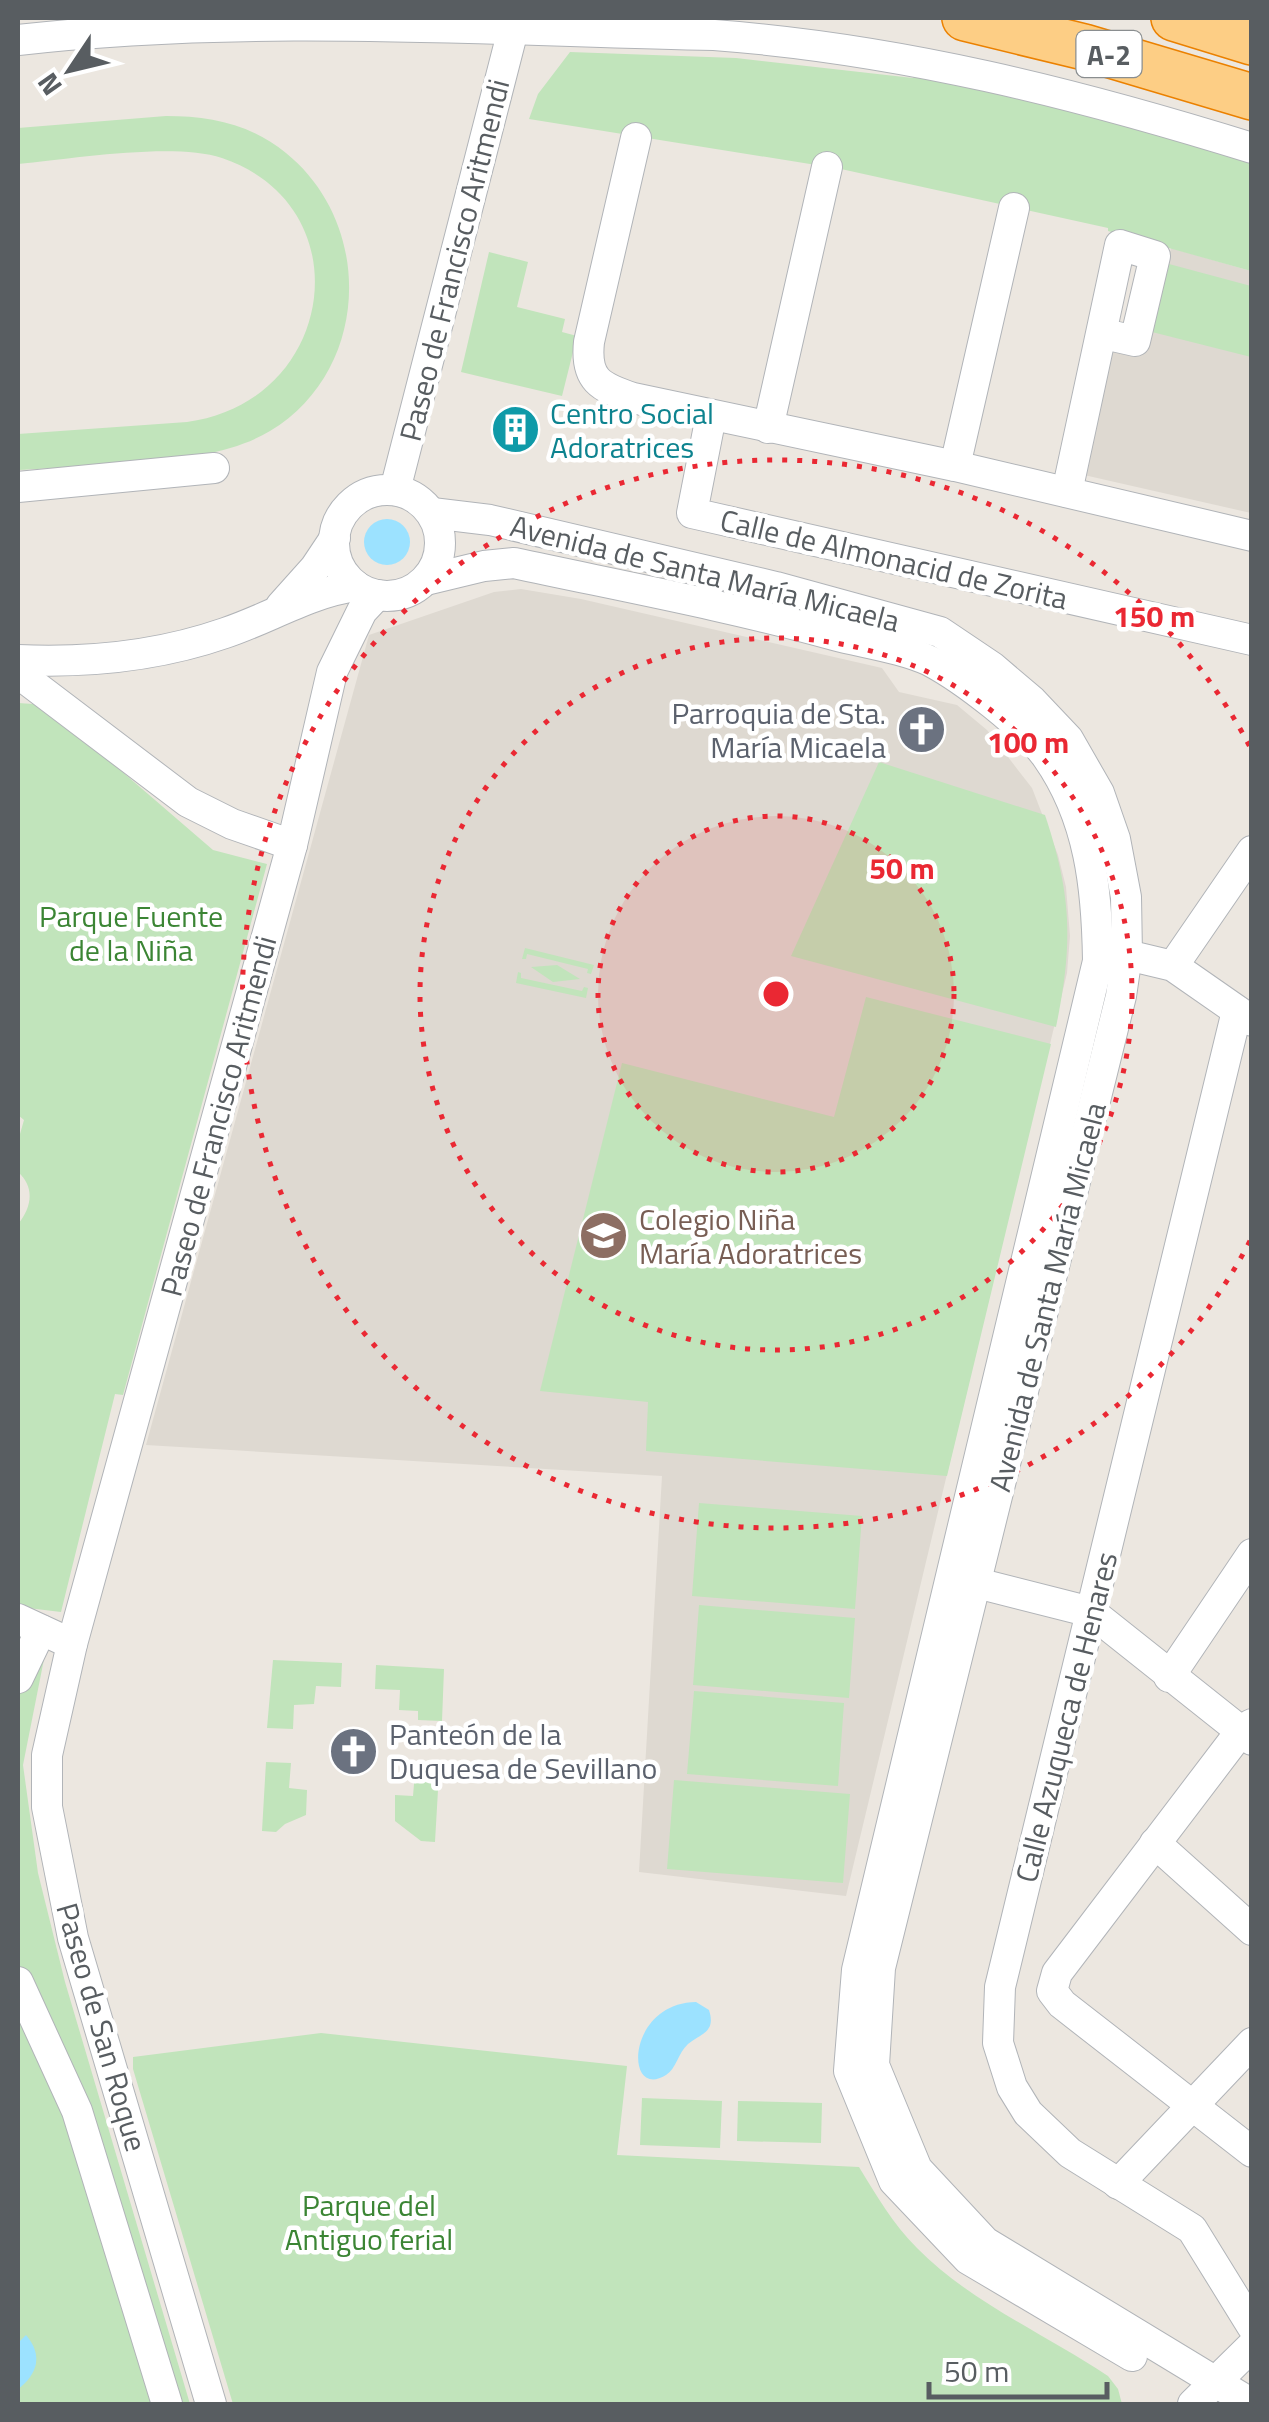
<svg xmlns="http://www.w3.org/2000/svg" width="1269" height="2422" font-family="'Titillium Web',sans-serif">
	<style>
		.education { fill: #ded9d1 }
		.green { fill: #c1e4bb }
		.water { fill: #9ce2ff }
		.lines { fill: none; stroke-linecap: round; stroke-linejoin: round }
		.minor-casing { stroke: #b1b4b8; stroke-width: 32 }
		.highway-casing { stroke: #eb8100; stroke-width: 48 }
		.minor { stroke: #fff; stroke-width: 30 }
		.highway { stroke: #fdce85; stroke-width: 45 }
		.ring { fill: none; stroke: #ea2833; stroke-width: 5; stroke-dasharray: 5 10 }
		.labels { text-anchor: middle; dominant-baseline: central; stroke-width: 9; stroke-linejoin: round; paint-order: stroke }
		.shield { fill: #fff; stroke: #8a8e90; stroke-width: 2.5 }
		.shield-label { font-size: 28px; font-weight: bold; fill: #585d61 }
		.street-label { font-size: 30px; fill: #585d61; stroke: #fff }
		.culture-label { font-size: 30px; fill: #0d838f; stroke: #fff; text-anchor: start }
		.worship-label { font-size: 30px; fill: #5b616d; stroke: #fff; text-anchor: end }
		.park-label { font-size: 30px; fill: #3b8534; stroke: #fff }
		.education-label { font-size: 30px; fill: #785e54; stroke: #fff; text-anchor: start }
		.centre { fill: #ea2833; stroke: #fff; stroke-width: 5 }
		.ring-label { font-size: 30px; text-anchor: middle; font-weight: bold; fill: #ea2833; stroke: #fff; stroke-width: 9; stroke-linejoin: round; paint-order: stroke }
	</style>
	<rect width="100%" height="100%" fill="#ece7e0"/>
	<!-- education -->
	<g class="education">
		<path d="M1171,248L1251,271V513L1084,475L1113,345L1144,351Z"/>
		<path d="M521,589L581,599L882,668L899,692L957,705L987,730L1032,788L1058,855L1066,887L1070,936L1067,973L846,1896L639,1872L662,1476L146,1445L369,635L494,592Z"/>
	</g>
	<!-- green -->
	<g class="green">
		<path d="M570,52L736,58L913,78L916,73L1110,117L1251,161V271L1108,231V228L841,169L529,119L538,94Z"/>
		<path d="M166,116C210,116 251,124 286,153C375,225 370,371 270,431C210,468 89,465 18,470V434L187,422C336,402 364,206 222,158C173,142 72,159 18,164V128Z"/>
		<path d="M489,252L528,262L517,307L565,319L562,332L577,336L562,396L461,372Z"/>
		<path d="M1169,264L1251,286V357L1152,332Z"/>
		<path d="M18,703L33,704L119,769L213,850L267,864L123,1395L115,1394L61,1612L28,1608L18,1603V1224C32,1207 35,1187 18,1172V1141L24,1120L18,1115Z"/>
		<path d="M879,762L1045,815C1072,896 1073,944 1056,1027L791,956Z"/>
		<path d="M525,948L594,965L591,974L587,973L588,969L527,954L526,959H522Z"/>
		<path d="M557,965L580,979L553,982L531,967Z"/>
		<path d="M518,972L521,973V978L582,991L584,987L588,988L586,998L516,983Z"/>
		<path d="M866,997L1051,1044L947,1476L646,1451L648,1402L540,1391L622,1063L834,1117Z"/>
		<path d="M699,1503L862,1516L855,1609L692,1596Z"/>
		<path d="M699,1605L855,1618L849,1698L693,1685Z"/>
		<path d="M18,1636L46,1649L23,1765L38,1873L65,1982L190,2404H18Z"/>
		<path d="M273,1660L342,1663L341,1687L316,1686L314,1704L294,1705L293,1729L267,1728Z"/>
		<path d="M376,1665L444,1669L442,1721L418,1720V1711L399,1710L400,1690L375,1689Z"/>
		<path d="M694,1691L844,1703L838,1786L687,1774Z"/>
		<path d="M266,1762L291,1763L289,1788L307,1790L306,1815L285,1824L276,1832L262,1831Z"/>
		<path d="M415,1772L439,1773L435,1842L421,1841L395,1821V1795L413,1796Z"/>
		<path d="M674,1780L850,1794L843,1883L667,1869Z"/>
		<path d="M321,2033L627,2066L617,2155L859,2167C876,2195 893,2224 917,2248C970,2302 1045,2334 1108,2376L1118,2389L1122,2404H233L133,2069V2057Z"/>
		<path d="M642,2098L722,2101L720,2148L640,2145Z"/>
		<path d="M738,2101L822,2103L821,2143L737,2141Z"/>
	</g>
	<!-- water -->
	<g class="water">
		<circle cx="387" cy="542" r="23"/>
		<path d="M696,2002L709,2010C716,2032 702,2033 688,2044C678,2053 676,2069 666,2075C624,2101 626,2003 696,2002Z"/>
		<path d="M26,2335C43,2355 38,2374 18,2389V2343Z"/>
	</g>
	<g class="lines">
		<defs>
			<g id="minor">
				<path d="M18,40C248,14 483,30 714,35C900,49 1075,93 1252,148"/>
				<path d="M636,138L589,342C585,380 600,387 633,398L955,466L1252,536"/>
				<path d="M711,416L692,513L1252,640"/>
				<path d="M768,428L827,167"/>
				<path d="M955,466L1014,208"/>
				<path d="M18,487L214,468"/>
				<circle cx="387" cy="543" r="53"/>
				<path d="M395,490L513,30"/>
				<path d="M1067,492L1120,245L1155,256L1135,341L1104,334"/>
				<path d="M432,513L490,520L776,587L940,632L992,667L1032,701L1068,739L1099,793L1115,839L1126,897L1127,955L1121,996L880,1968L874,2065L917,2169L985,2242L1252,2404"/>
				<path d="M426,580L484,566L514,563C621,586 729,606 834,635C864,643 902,648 930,661C964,679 1025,726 1047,757C1090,818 1097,889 1098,961L857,1970L849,2071L894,2181L968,2259L1132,2356"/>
				<path d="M281,606L315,568L335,538"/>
				<path d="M18,660C87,663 159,656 225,633C270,618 308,593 356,586"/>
				<path d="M18,673L188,802L232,824L292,845"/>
				<path d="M1127,955L1173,966L1252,1021"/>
				<path d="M1173,966L1252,851"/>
				<path d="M1237,1011L1000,1987L998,2043L1012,2087L1028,2113L1070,2153L1192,2229L1252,2326"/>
				<path d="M957,1578L1091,1612L1252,1740"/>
				<path d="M18,1619L72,1644"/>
				<path d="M1169,1677L1252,1554"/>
				<path d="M18,1678L41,1630"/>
				<path d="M1252,1724L1241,1731L1057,1973L1052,1991L1062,2004L1252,2152"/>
				<path d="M1155,1843L1252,1930"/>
				<path d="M18,1982L77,2111L167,2404"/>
				<path d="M1118,2184L1252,2043"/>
				<path d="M211,2404L73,1938L47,1807V1755L72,1644L292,845L332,672L362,611L377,595"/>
				<path d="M1193,2404L1252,2346"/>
			</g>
			<g id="highway">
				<path d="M965,18L1084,47L1252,97"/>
				<path d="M1174,18L1252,42"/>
			</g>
		</defs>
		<!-- minor casing -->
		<use href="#minor" class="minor-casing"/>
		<!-- highway casing -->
		<use href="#highway" class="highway-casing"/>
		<!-- minor -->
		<use href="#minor" class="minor"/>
		<!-- highway -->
		<use href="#highway" class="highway"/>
	</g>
	<!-- distance rings -->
	<circle cx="776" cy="994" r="178" fill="#ea2833" fill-opacity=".12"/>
	<g class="ring">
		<circle cx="776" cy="994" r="178"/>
		<circle cx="776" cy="994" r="356"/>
		<path d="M1250 1241A534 534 0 1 1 1250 747"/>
	</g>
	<!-- icons -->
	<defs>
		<symbol id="building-disc" viewBox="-11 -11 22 22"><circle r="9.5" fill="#0f9aa8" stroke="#fff"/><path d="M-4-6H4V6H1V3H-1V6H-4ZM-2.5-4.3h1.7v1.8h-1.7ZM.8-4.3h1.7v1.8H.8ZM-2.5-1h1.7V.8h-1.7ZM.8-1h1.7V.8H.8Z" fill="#fff"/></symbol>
		<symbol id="church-disc" viewBox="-11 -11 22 22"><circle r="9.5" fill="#6b7280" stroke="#fff"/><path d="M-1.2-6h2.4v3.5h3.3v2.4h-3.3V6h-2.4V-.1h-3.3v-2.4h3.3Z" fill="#fff"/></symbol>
		<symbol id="school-disc" viewBox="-11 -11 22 22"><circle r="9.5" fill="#8d6e63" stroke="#fff"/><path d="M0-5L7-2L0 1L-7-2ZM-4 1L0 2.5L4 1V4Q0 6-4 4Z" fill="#fff"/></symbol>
	</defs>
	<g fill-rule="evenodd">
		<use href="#building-disc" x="488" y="402" width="55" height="55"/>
		<use href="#church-disc" x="894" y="702" width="55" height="55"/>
		<use href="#school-disc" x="576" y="1208" width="55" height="55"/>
		<use href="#church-disc" x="326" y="1724" width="55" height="55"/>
	</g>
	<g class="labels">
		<!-- shield labels -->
		<rect class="shield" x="1076.5" y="31" width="65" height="46" rx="8"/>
		<g class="shield-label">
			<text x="1109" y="54">A-2</text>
		</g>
		<!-- street labels -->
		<g class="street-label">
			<text transform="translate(454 260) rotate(-76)">Paseo de Francisco Aritmendi</text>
			<text transform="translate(894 559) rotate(13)">Calle de Almonacid de Zorita</text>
			<text transform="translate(705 573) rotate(14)">Avenida de Santa María Micaela</text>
			<text transform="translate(218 1116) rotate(-75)">Paseo de Francisco Aritmendi</text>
			<text transform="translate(1047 1297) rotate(-76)">Avenida de Santa María Micaela</text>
			<text transform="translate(1066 1717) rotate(-76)">Calle Azuqueca de Henares</text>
			<text transform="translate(102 2027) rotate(74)">Paseo de San Roque</text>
		</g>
		<!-- culture labels -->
		<g class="culture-label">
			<text x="550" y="413">Centro Social<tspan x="550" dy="34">Adoratrices</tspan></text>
		</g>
		<!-- worship labels -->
		<g class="worship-label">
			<text x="886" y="713">Parroquia de Sta.<tspan x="886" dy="34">María Micaela</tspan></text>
			<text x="389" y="1734" text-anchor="start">Panteón de la<tspan x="389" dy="34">Duquesa de Sevillano</tspan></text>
		</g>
		<!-- park labels -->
		<g class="park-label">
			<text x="131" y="916">Parque Fuente<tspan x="131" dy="34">de la Niña</tspan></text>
			<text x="369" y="2205">Parque del<tspan x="369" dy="34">Antiguo ferial</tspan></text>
		</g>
		<!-- education labels -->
		<g class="education-label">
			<text x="639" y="1219">Colegio Niña<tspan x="639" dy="34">María Adoratrices</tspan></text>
		</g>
	</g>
	<circle cx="776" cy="994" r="15" class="centre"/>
	<g class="ring-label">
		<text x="1154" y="627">150 m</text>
		<text x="1028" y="753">100 m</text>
		<text x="902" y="879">50 m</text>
	</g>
	<!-- border -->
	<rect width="1269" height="2422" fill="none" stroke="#585d61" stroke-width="40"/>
	<!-- north arrow -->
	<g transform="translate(70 70) rotate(235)" stroke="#ffffff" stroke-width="8" paint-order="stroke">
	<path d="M0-8L18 38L0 25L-18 38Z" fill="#585d61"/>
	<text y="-15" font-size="28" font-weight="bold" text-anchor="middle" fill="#585d61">N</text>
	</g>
	<!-- scale -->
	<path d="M929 2382v15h178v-15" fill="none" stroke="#585d61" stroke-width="5"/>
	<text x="944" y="2382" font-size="30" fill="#585d61" stroke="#ffffff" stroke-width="8" paint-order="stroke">50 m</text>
</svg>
